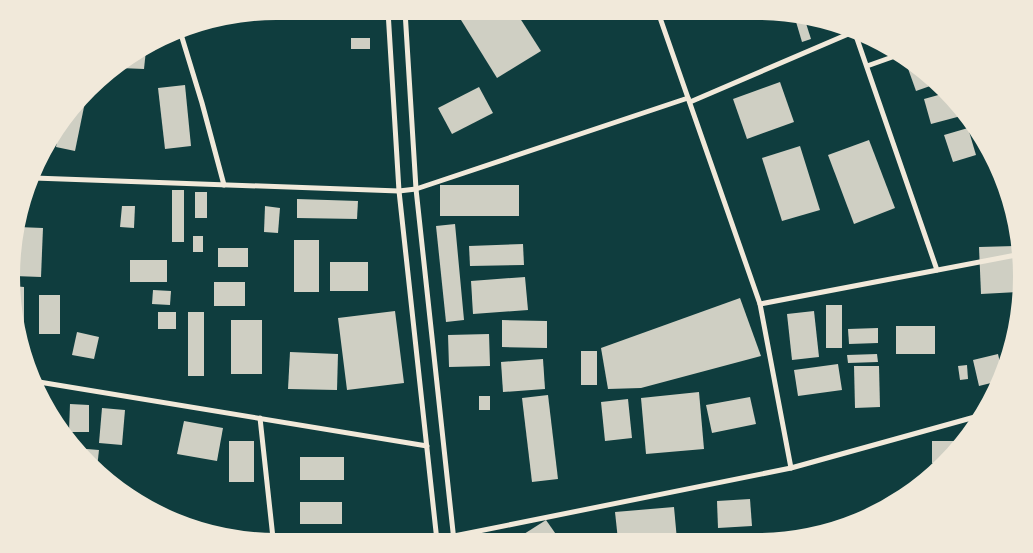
<svg xmlns="http://www.w3.org/2000/svg" width="1033" height="553" font-family="'Golos Text',sans-serif">
	<style>
		.building { fill: #cfcfc3 }
		.lines { fill: none; stroke-linecap: round; stroke-linejoin: round }
		.minor { stroke: #f1e9da; stroke-width: 5 }
	</style>
	<rect width="100%" height="100%" fill="#0f3d3e"/>
	<!-- building -->
	<g class="building">
		<path d="M346,11H376V13L347,15Z"/>
		<path d="M474,11L516,12L541,51L497,78L461,20Z"/>
		<path d="M794,15L804,17L811,39L802,42Z"/>
		<rect x="351" y="38" width="19" height="11"/>
		<path d="M146,50L144,69L120,68L121,63Z"/>
		<path d="M905,60L933,85L916,91Z"/>
		<path d="M780,82L794,122L747,139L733,99Z"/>
		<path d="M185,85L191,146L165,149L158,88Z"/>
		<path d="M479,87L493,113L452,134L438,108Z"/>
		<path d="M942,94L959,108L961,116L931,124L924,99Z"/>
		<path d="M82,101L85,102L75,151L56,147L60,125Z"/>
		<path d="M968,128L976,155L953,162L944,135Z"/>
		<path d="M869,140L895,208L854,224L828,155Z"/>
		<path d="M800,146L820,210L782,221L762,158Z"/>
		<rect x="440" y="185" width="79" height="31"/>
		<rect x="172" y="190" width="12" height="52"/>
		<rect x="195" y="192" width="12" height="26"/>
		<path d="M297,199L358,201L357,219L297,218Z"/>
		<path d="M122,206H135L134,228L120,227Z"/>
		<path d="M265,206L280,208L278,233L264,232Z"/>
		<path d="M455,224L464,320L446,322L436,226Z"/>
		<path d="M18,227L43,228L41,277L14,276Z"/>
		<rect x="193" y="236" width="10" height="16"/>
		<rect x="294" y="240" width="25" height="52"/>
		<path d="M523,244L524,265L470,266L469,246Z"/>
		<path d="M1015,246L1018,292L981,294L979,247Z"/>
		<rect x="218" y="248" width="30" height="19"/>
		<rect x="130" y="260" width="37" height="22"/>
		<rect x="330" y="262" width="38" height="29"/>
		<path d="M525,277L528,310L473,314L471,281Z"/>
		<rect x="214" y="282" width="31" height="24"/>
		<path d="M13,286L24,287V335H21L12,294Z"/>
		<path d="M153,290L171,291L170,305L152,304Z"/>
		<rect x="39" y="295" width="21" height="39"/>
		<path d="M740,298L761,356L641,388L608,389L601,348Z"/>
		<rect x="826" y="305" width="16" height="43"/>
		<path d="M395,311L404,383L347,390L338,318Z"/>
		<path d="M814,311L819,357L792,360L787,314Z"/>
		<rect x="158" y="312" width="18" height="17"/>
		<rect x="188" y="312" width="16" height="64"/>
		<rect x="231" y="320" width="31" height="54"/>
		<path d="M502,320L547,321V348L502,347Z"/>
		<rect x="896" y="326" width="39" height="28"/>
		<path d="M878,328V343L849,344L848,329Z"/>
		<path d="M77,332L99,337L94,359L72,355Z"/>
		<path d="M489,334L490,366L449,367L448,335Z"/>
		<rect x="581" y="351" width="16" height="34"/>
		<path d="M290,352L338,354L337,390L288,389Z"/>
		<path d="M877,354L878,362L848,363L847,355Z"/>
		<path d="M998,354L1001,367L995,382L979,386L973,360Z"/>
		<path d="M543,359L545,389L503,392L501,362Z"/>
		<path d="M838,364L842,390L798,396L794,370Z"/>
		<path d="M967,365L968,379L960,380L958,366Z"/>
		<path d="M854,366H879L880,407L855,408Z"/>
		<path d="M699,392L704,449L646,454L641,398Z"/>
		<path d="M548,395L558,479L532,482L522,398Z"/>
		<rect x="479" y="396" width="11" height="14"/>
		<path d="M750,397L756,424L712,433L706,405Z"/>
		<path d="M628,399L632,438L605,441L601,402Z"/>
		<path d="M70,404L89,405V432H69Z"/>
		<path d="M102,408L125,410L122,445L99,443Z"/>
		<path d="M184,421L223,428L217,461L177,454Z"/>
		<rect x="229" y="441" width="25" height="41"/>
		<path d="M932,441H964L956,452L943,463H932Z"/>
		<path d="M75,448L99,450L97,468L77,452Z"/>
		<rect x="300" y="457" width="44" height="23"/>
		<path d="M750,499L752,526L718,528L717,501Z"/>
		<rect x="300" y="502" width="42" height="22"/>
		<path d="M674,507L677,540H618L615,512Z"/>
		<path d="M546,520L560,540H527L524,534Z"/>
	</g>
	<g class="lines">
		<!-- minor -->
		<g class="minor">
			<path d="M388,11L399,191L437,541"/>
			<path d="M405,11L416,189L454,541"/>
			<path d="M658,12L760,304L791,468"/>
			<path d="M180,31L202,103L224,185"/>
			<path d="M855,33L937,270"/>
			<path d="M867,66L898,55"/>
			<path d="M690,102L853,32"/>
			<path d="M34,178L399,191L416,189L688,98"/>
			<path d="M760,304L1016,255"/>
			<path d="M33,381L427,446"/>
			<path d="M260,418L273,538"/>
			<path d="M437,539L454,536L791,468L982,415"/>
			<path d="M263,541L273,538V539"/>
		</g>
	</g>
	<!-- crop -->
	<path d="M0 0H1033V553H0ZM276 20H757A256 256 0 0 1 1013 276V277A256 256 0 0 1 757 533H276A256 256 0 0 1 20 277V276A256 256 0 0 1 276 20Z" fill="#f1e9da" fill-rule="evenodd"/>
</svg>
